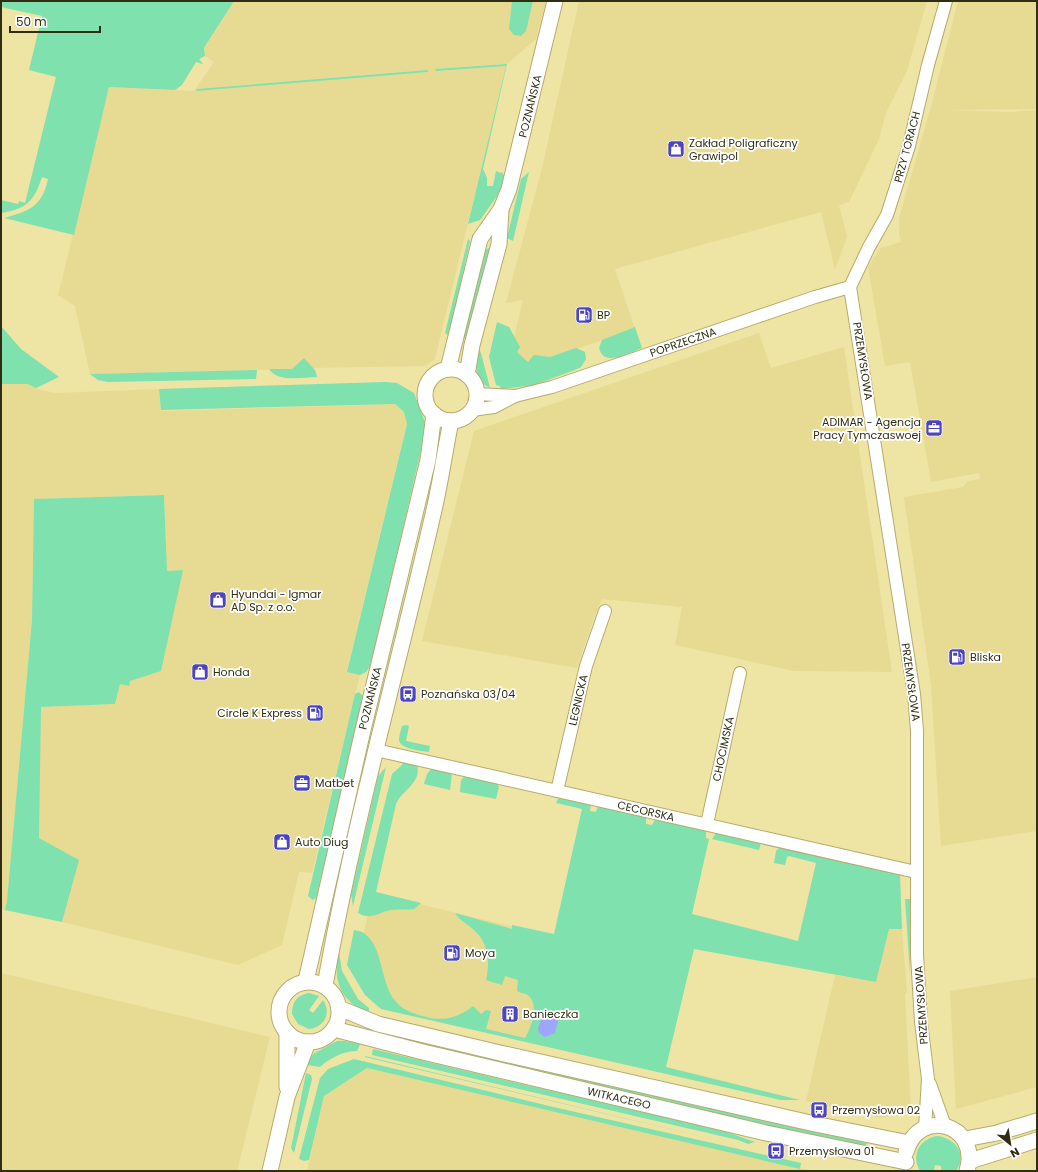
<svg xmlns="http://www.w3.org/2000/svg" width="1038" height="1172" font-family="Poppins,sans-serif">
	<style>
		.built { fill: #e7db93; fill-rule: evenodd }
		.green { fill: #7ee1ae }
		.water { fill: #9fa4fc }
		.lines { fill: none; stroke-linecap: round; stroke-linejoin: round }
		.minor-casing { stroke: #b5ab6d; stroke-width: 14 }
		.major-casing { stroke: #b5ab6d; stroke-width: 17 }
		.minor { stroke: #fff; stroke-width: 12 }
		.major { stroke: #fff; stroke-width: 15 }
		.labels { text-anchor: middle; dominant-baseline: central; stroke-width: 3.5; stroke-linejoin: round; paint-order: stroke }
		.street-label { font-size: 11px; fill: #312d13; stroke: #fff }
		.poi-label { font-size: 11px; fill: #312d13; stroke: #fff; text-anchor: start }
	</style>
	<rect width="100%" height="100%" fill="#eee4a4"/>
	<!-- built -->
	<g class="built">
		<path d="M234,1H546L536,39L507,64L435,69L436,71L506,66L435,359L425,366L313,368L304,358L292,369L90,374L75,306L58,295L109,87L194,91L214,62L205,56L204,49ZM428,70V72L196,90L197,89Z"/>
		<path d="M579,1H927L907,71L886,113L879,139L849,202L839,205L847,237L835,270L821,212L615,269L635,329L524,367L510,354L523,300L506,303L542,168Z"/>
		<path d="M958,1H1037V109L947,110L1010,112L1037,110V831L941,846L931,685L904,497L963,487L968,481L980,479L979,473L931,482L910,362L885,366L868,267L880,248L901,242L899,234V218L930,110Z"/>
		<path d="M759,333L771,368L844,347L892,672L794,671L675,645L682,607L602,599L592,623L577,668L422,641L474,431Z"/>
		<path d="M1,384H27L38,389L55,393L159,389L161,411L395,404L404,412L407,423L347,671L360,675L312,873L299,872L282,945L238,965L62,922L78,860L39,838L40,707L115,704L120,684L130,681L183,570L167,571L164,495L34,499L32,620L7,902L5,910L1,909Z"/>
		<path d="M373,893L551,936L529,1042L382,1008L356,965Z"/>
		<path d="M889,929H902L907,993H905L911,1112L881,1118L806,1101L835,975L876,982Z"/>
		<path d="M1,973L270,1037L237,1171H1Z"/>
		<path d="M1037,977V1087L956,1109L950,991Z"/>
		<path d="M367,1068L812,1171H307L324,1096Z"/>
	</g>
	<!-- green -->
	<g class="green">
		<path d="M1,1H234L204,48L205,56L199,59L203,64L196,62L182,85L175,90L109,87L74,235L4,218C29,211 42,207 48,179L42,177C34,201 27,209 1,213V200L18,204L19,201L25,203L56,77L29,70L42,16L1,7Z"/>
		<path d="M512,1H533L526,31L521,36L514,35L509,29Z"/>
		<path d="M507,64L483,169L487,178V186H493L496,171L501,173L502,172L506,179L497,196L480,220L468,224L506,66L436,71L435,69Z"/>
		<path d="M428,70V72L196,91L197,89Z"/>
		<path d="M529,172L513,241L507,238L521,179Z"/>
		<path d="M468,239L470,241L449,336L445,333Z"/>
		<path d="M491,247L468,339L463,338L483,251Z"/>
		<path d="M497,322L509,327L520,347L517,352L528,362L534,355L550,357L576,348L585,352L586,359L581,367L575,370L534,385L501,389L500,386L496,385L489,357Z"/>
		<path d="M1,326L21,349L59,377L36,388L27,384H1Z"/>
		<path d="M635,327L642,348C629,353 604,368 599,348L602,340Z"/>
		<path d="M479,350L481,353L490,388C474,380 475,365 479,350Z"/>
		<path d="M304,358L315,370L317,377C303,377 278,383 269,369H292Z"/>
		<path d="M257,370L256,379L108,382L98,380L90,374Z"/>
		<path d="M385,382L397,383L414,393L425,422V433L371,665L366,672L360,675L347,672L407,424L404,412L395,404L161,410L159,389Z"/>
		<path d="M164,495L167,571L183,570L161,671L130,681L129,686L120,684L115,704L41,707L39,838L79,860L62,922L5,910L7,901L32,620L34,499Z"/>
		<path d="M359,692L364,697L316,898L313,900L308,896L355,694Z"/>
		<path d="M406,725L409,726L406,741L430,746L429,752C421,751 400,749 399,740C399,735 401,730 402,726Z"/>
		<path d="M403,762L417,765C422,783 402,790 396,804L376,892L421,903L414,909C407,910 399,909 391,910C379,912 371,921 358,913L392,774L402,765Z"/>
		<path d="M386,767L353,906L351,895L378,776Z"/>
		<path d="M432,768L452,773L450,790L424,784L427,774Z"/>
		<path d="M465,776L497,784L499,787L496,799L460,792L461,780Z"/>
		<path d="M559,797L591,805L590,811L596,812L598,806L646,817V824L652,825L655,819L706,831V838L709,839L692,914L798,941L816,863L789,856L787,857L785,865L774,863L776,851L780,847L900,875L902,929H889L876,982L694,949L666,1067L800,1100H781L381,1009L365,995L347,965L354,930C357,931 362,931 365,934C384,948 380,986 397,1003C405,1012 419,1015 430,1018C447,1021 461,1016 473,1006L481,1014L486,1010L491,1011L486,1029L525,1038C531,1028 541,1002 526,994C524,993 520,993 517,991L518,980L505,976L502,985L486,980C490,963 489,944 475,931C468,924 461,922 455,913L512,929V925L554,934L582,809L556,803Z"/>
		<path d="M716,833L761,843L759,850L712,839Z"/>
		<path d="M905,899H910V973Z"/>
		<path d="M339,952L342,971L358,999L369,1008V1013C341,1002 332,981 339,952Z"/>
		<path d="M309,993L319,996L309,1010L313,1013L323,1000C332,1014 324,1027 309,1029L298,1024L292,1014C292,1002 297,995 309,993Z"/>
		<path d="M378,1030L867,1143L866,1147L627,1094L377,1034Z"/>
		<path d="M337,1041H345L360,1044L357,1051C345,1050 328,1059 320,1067L307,1065L313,1054Z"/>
		<path d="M373,1049L508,1081L718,1129L755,1142L748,1144L738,1140L372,1055Z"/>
		<path d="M365,1056L741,1146L365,1057Z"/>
		<path d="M354,1059L549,1106L801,1163L800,1169L367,1068L324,1096L309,1160L304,1161L299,1159L320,1078L328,1069Z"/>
		<path d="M306,1073L311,1075L312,1079L294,1153L291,1148Z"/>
		<path d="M936,1136C954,1137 969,1154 956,1171H941V1166L935,1165L934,1171H920C911,1155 919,1140 936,1136Z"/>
	</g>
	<!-- water -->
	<path class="water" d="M549,1013L555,1015L558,1021L555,1033L545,1037L539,1033L538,1028L543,1015Z"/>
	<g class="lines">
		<defs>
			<g id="minor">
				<path d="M850,287L914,694L917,731V955L921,1022L928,1079L925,1128"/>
				<path d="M850,287L869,247L887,215L909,146L928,65L946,1"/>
				<path d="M477,394L515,396"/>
				<path d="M472,410L494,407L515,396L552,387L815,297L850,287"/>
				<path d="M376,750L916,872"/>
				<path d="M557,791L586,666L605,611"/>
				<path d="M707,824L740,673"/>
				<path d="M930,1084L945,1126"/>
			</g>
			<g id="major">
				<path d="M448,369L480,239L501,209L509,189L555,1"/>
				<circle cx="451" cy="395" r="26"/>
				<path d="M467,375L472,345L499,244L501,210"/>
				<path d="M306,981L363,730L428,460L434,414"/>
				<circle cx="309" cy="1012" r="30"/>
				<path d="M325,986C353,825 398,668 434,510C441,480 445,450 451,421"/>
				<path d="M339,1008L378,1024L500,1053L815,1124L909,1143"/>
				<path d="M334,1029L423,1052L766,1133L906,1162"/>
				<path d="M287,1087V1032"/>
				<path d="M965,1139L997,1133L1037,1121"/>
				<path d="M906,1152C919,1106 981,1124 967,1171"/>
				<path d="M970,1161L1037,1140"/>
				<path d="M270,1171L287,1097L308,1042"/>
			</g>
		</defs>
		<!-- minor casing -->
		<use href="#minor" class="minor-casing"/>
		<!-- major casing -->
		<use href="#major" class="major-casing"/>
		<!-- minor -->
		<use href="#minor" class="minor"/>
		<!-- major -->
		<use href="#major" class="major"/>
	</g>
	<!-- icons -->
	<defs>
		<symbol id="shop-square" viewBox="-11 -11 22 22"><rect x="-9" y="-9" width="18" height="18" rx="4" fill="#4e45bc" stroke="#fff"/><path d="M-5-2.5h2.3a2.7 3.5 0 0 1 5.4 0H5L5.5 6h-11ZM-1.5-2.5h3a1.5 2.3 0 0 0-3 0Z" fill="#fff"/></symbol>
		<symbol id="fuel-square" viewBox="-11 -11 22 22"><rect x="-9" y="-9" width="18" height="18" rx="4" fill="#4e45bc" stroke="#fff"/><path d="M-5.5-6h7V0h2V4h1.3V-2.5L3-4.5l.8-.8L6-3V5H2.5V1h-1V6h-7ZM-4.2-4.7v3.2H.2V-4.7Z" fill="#fff"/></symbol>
		<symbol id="office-square" viewBox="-11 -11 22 22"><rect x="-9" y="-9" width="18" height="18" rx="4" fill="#4e45bc" stroke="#fff"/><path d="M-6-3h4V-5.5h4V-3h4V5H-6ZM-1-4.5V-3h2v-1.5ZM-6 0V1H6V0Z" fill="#fff"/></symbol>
		<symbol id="bus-square" viewBox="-11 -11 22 22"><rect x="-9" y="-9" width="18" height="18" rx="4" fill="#4e45bc" stroke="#fff"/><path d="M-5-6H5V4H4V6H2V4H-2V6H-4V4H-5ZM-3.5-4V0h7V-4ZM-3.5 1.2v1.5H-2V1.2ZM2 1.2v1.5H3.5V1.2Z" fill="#fff"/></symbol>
		<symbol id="building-square" viewBox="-11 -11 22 22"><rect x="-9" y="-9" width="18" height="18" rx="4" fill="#4e45bc" stroke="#fff"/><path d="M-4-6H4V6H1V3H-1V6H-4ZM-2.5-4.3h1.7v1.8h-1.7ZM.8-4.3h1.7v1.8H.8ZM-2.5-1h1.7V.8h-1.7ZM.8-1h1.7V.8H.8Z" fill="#fff"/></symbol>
	</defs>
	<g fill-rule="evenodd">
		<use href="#shop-square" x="666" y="139" width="20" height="20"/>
		<use href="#fuel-square" x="574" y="305" width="20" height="20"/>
		<use href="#office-square" x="924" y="418" width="20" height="20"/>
		<use href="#shop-square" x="208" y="590" width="20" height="20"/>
		<use href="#fuel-square" x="947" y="647" width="20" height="20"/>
		<use href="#shop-square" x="190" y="662" width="20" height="20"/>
		<use href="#bus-square" x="398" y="684" width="20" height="20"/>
		<use href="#fuel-square" x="305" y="703" width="20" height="20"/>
		<use href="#office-square" x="292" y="773" width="20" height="20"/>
		<use href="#shop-square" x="272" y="832" width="20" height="20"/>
		<use href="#fuel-square" x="442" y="943" width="20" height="20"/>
		<use href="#building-square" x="500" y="1004" width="20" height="20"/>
		<use href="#bus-square" x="809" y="1100" width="20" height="20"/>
		<use href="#bus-square" x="766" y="1141" width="20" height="20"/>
	</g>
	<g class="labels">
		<!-- street labels -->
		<g class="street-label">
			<text transform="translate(530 106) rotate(-76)">POZNAŃSKA</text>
			<text transform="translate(907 147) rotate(-75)">PRZY TORACH</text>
			<text transform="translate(683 342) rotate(-19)">POPRZECZNA</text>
			<text transform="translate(863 361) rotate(81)">PRZEMYSŁOWA</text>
			<text transform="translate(911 682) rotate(82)">PRZEMYSŁOWA</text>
			<text transform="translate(370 698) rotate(-76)">POZNAŃSKA</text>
			<text transform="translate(578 700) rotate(-77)">LEGNICKA</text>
			<text transform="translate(723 749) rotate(-78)">CHOCIMSKA</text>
			<text transform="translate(646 811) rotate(13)">CECORSKA</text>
			<text transform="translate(921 1005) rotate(-94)">PRZEMYSŁOWA</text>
			<text transform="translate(619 1098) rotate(13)">WITKACEGO</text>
		</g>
		<!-- poi labels -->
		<g class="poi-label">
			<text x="689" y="143">Zakład Poligraficzny<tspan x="689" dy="13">Grawipol</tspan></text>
			<text x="597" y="315">BP</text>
			<text x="921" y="422" text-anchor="end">ADIMAR - Agencja<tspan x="921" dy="13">Pracy Tymczaswoej</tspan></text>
			<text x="231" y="594">Hyundai - Igmar<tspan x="231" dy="13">AD Sp. z o.o.</tspan></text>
			<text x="970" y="657">Bliska</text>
			<text x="213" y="672">Honda</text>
			<text x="421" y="694">Poznańska 03/04</text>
			<text x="302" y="713" text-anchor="end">Circle K Express</text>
			<text x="315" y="783">Matbet</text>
			<text x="295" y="842">Auto Diug</text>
			<text x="465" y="953">Moya</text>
			<text x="523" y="1014">Banieczka</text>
			<text x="832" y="1110">Przemysłowa 02</text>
			<text x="789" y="1151">Przemysłowa 01</text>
		</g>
	</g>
	<!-- border -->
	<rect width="1038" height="1172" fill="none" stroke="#312d13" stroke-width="4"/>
	<!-- north arrow -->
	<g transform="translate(1010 1144) rotate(150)" stroke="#ffffff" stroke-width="3" paint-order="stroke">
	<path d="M0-3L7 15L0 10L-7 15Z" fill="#312d13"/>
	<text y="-6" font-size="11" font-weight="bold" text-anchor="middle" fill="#312d13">N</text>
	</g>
	<!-- scale -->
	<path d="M10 26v6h90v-6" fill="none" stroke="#312d13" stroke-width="2"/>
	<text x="16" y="26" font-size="12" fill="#312d13" stroke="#ffffff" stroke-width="3" paint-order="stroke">50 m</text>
</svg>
